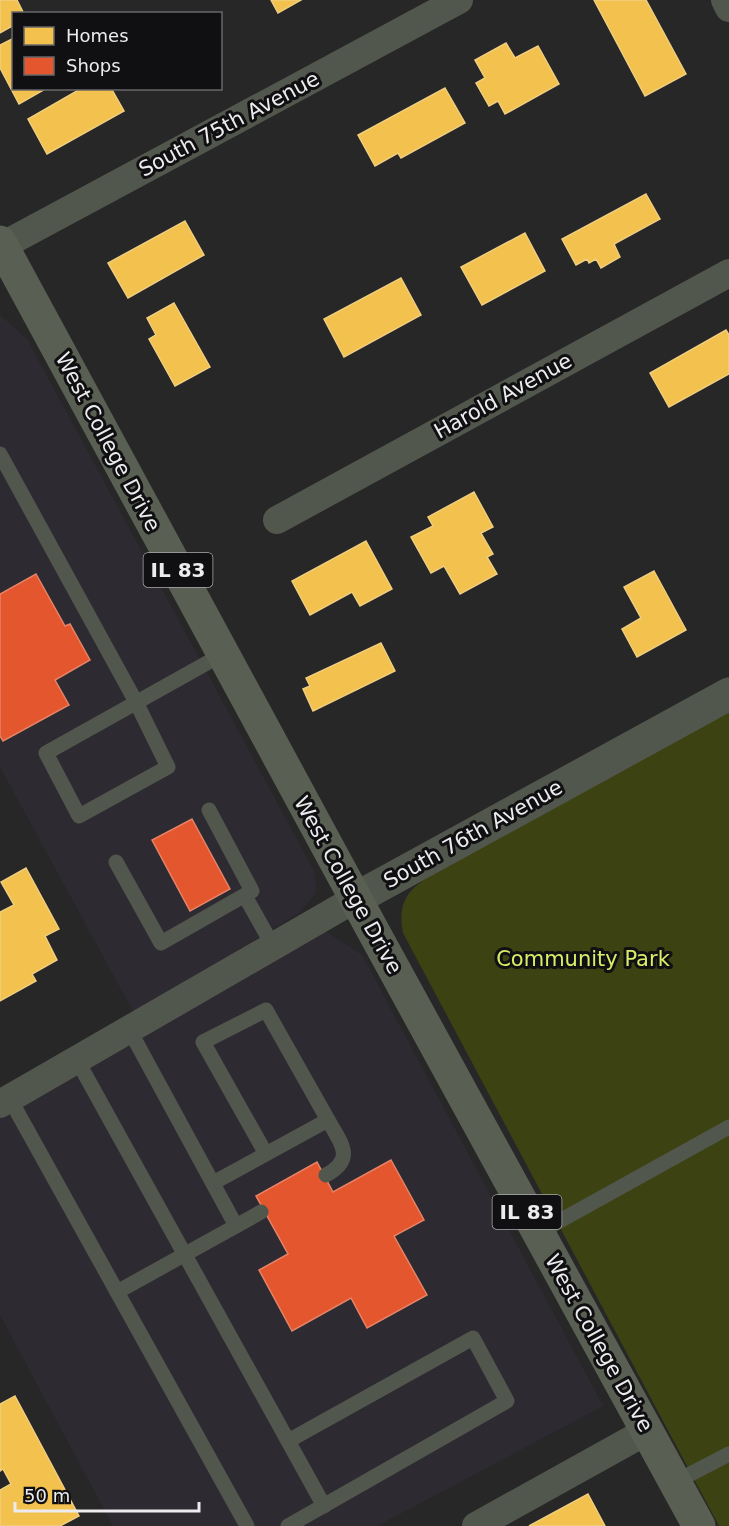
<svg xmlns="http://www.w3.org/2000/svg" width="729" height="1526" font-family="'DejaVu Sans',sans-serif">
	<style>
		.built { fill: #2e2a32 }
		.green { fill: #3c4212 }
		.homes { fill: #f2c14e; stroke: #f0ce7e; stroke-width: 1.5 }
		.shops { fill: #e4572e; stroke: #e68367; stroke-width: 1.5 }
		.lines { fill: none; stroke-linecap: round; stroke-linejoin: round }
		.service { stroke: #52574d; stroke-width: 15 }
		.minor { stroke: #52574d; stroke-width: 28 }
		.tertiary { stroke: #52574d; stroke-width: 33 }
		.primary { stroke: #595f52; stroke-width: 33 }
		.labels { text-anchor: middle; dominant-baseline: central; stroke-width: 6; stroke-linejoin: round; paint-order: stroke }
		.shield { fill: #100f11; stroke: #aaa9ab; stroke-width: 1.5 }
		.shield-label { font-size: 20px; font-weight: bold; fill: #ecebed }
		.street-label { font-size: 21px; fill: #ecebed; stroke: #100f11 }
		.park-label { font-size: 21px; fill: #daed68; stroke: #100f11 }
	</style>
	<rect width="100%" height="100%" fill="#272728"/>
	<!-- built -->
	<path class="built" d="M0,315L27,339L315,873L316,893L299,913L135,1013L325,931L362,955L603,1406L377,1526H113L0,1315V1088L134,1013L0,767Z"/>
	<!-- green -->
	<path class="green" d="M729,712V1526H719L403,933C395,892 418,884 448,865Z"/>
	<!-- homes -->
	<g class="homes">
		<path d="M0,0H17L24,14H14V25L0,33Z"/>
		<path d="M271,0H301L278,13Z"/>
		<path d="M594,0H646L686,74L645,96Z"/>
		<path d="M14,38V88H47L19,104L0,68V45Z"/>
		<path d="M506,43L515,58L538,46L559,84L505,114L498,101L489,106L476,83L485,78L475,60Z"/>
		<path d="M82,88H111L124,111L47,154L28,119Z"/>
		<path d="M445,88L465,123L401,158L398,153L375,166L358,135Z"/>
		<path d="M646,194L660,219L614,244L620,257L601,268L596,259L589,263L587,259L576,265L562,239Z"/>
		<path d="M185,221L204,255L128,298L108,263Z"/>
		<path d="M525,233L545,271L482,305L461,267Z"/>
		<path d="M401,278L421,315L344,357L324,319Z"/>
		<path d="M174,303L210,367L175,386L149,339L156,335L147,318Z"/>
		<path d="M726,330L729,335V374L669,407L650,373Z"/>
		<path d="M474,492L493,527L481,533L493,554L487,557L497,574L460,594L444,566L431,573L411,537L433,526L428,517Z"/>
		<path d="M366,541L392,589L360,606L352,592L310,615L292,581Z"/>
		<path d="M654,571L686,630L637,657L622,629L641,618L624,587Z"/>
		<path d="M381,643L395,671L313,711L303,689L310,686L306,678Z"/>
		<path d="M26,868L59,929L45,936L57,960L32,974L36,981L0,1001V912L14,905L1,882Z"/>
		<path d="M15,1396L79,1516L60,1526H0V1490L11,1484L3,1469L0,1471V1404Z"/>
		<path d="M588,1494L605,1526H529Z"/>
	</g>
	<!-- shops -->
	<g class="shops">
		<path d="M36,574L65,626L70,624L90,660L55,680L69,705L3,741L0,736V594Z"/>
		<path d="M192,819L230,889L190,911L152,840Z"/>
		<path d="M391,1160L424,1220L394,1236L427,1295L367,1328L351,1298L292,1331L259,1270L288,1254L256,1196L317,1162L333,1192Z"/>
	</g>
	<g class="lines">
		<!-- service -->
		<g class="service">
			<path d="M0,454L136,702L168,767L79,816L46,753L223,654"/>
			<path d="M116,862L161,943L252,891L209,810"/>
			<path d="M245,896L273,946"/>
			<path d="M77,1060L324,1506"/>
			<path d="M10,1099L247,1526"/>
			<path d="M326,1175C356,1159 341,1143 328,1120"/>
			<path d="M213,1183L328,1120L266,1010L203,1042L266,1154"/>
			<path d="M236,1226L261,1212"/>
			<path d="M538,1233L729,1127"/>
			<path d="M117,1292L236,1226L129,1029"/>
			<path d="M288,1441L473,1338L507,1401L288,1526"/>
			<path d="M675,1482L729,1454"/>
		</g>
		<!-- minor -->
		<g class="minor">
			<path d="M725,0L729,8"/>
			<path d="M0,247L459,0"/>
			<path d="M277,520L729,273"/>
			<path d="M0,1104L355,899"/>
			<path d="M476,1526L647,1431"/>
		</g>
		<!-- tertiary -->
		<path class="tertiary" d="M355,899L729,694"/>
		<!-- primary -->
		<path class="primary" d="M0,242L371,927L699,1526"/>
	</g>
	<g class="labels">
		<!-- shield labels -->
		<g class="shield">
			<rect x="143.5" y="553" width="69" height="34" rx="4.5"/>
			<rect x="492.5" y="1195" width="69" height="34" rx="4.5"/>
		</g>
		<g class="shield-label">
			<text x="178" y="570">IL 83</text>
			<text x="527" y="1212">IL 83</text>
		</g>
		<!-- street labels -->
		<g class="street-label">
			<text transform="translate(229 124) rotate(-28)">South 75th Avenue</text>
			<text transform="translate(503 396) rotate(-29)">Harold Avenue</text>
			<text transform="translate(108 442) rotate(62)">West College Drive</text>
			<text transform="translate(473 834) rotate(-29)">South 76th Avenue</text>
			<text transform="translate(348 885) rotate(61)">West College Drive</text>
			<text transform="translate(599 1343) rotate(61)">West College Drive</text>
		</g>
		<!-- park labels -->
		<g class="park-label">
			<text x="583" y="959">Community Park</text>
		</g>
	</g>
	<!-- legend -->
	<rect x="12" y="12" width="210" height="78" fill="#100f11" stroke="#686769" stroke-width="1.5"/>
	<rect x="24" y="27" width="30" height="18" fill="#f2c14e" stroke="#686769" stroke-width="1.5"/>
	<text x="66" y="42" font-size="18" fill="#ecebed">Homes</text>
	<rect x="24" y="57" width="30" height="18" fill="#e4572e" stroke="#686769" stroke-width="1.5"/>
	<text x="66" y="72" font-size="18" fill="#ecebed">Shops</text>
	<!-- scale -->
	<path d="M15 1502v9h184v-9" fill="none" stroke="#ecebed" stroke-width="3"/>
	<text x="24" y="1502" font-size="18" fill="#ecebed" stroke="#100f11" stroke-width="4.5" paint-order="stroke">50 m</text>
</svg>
